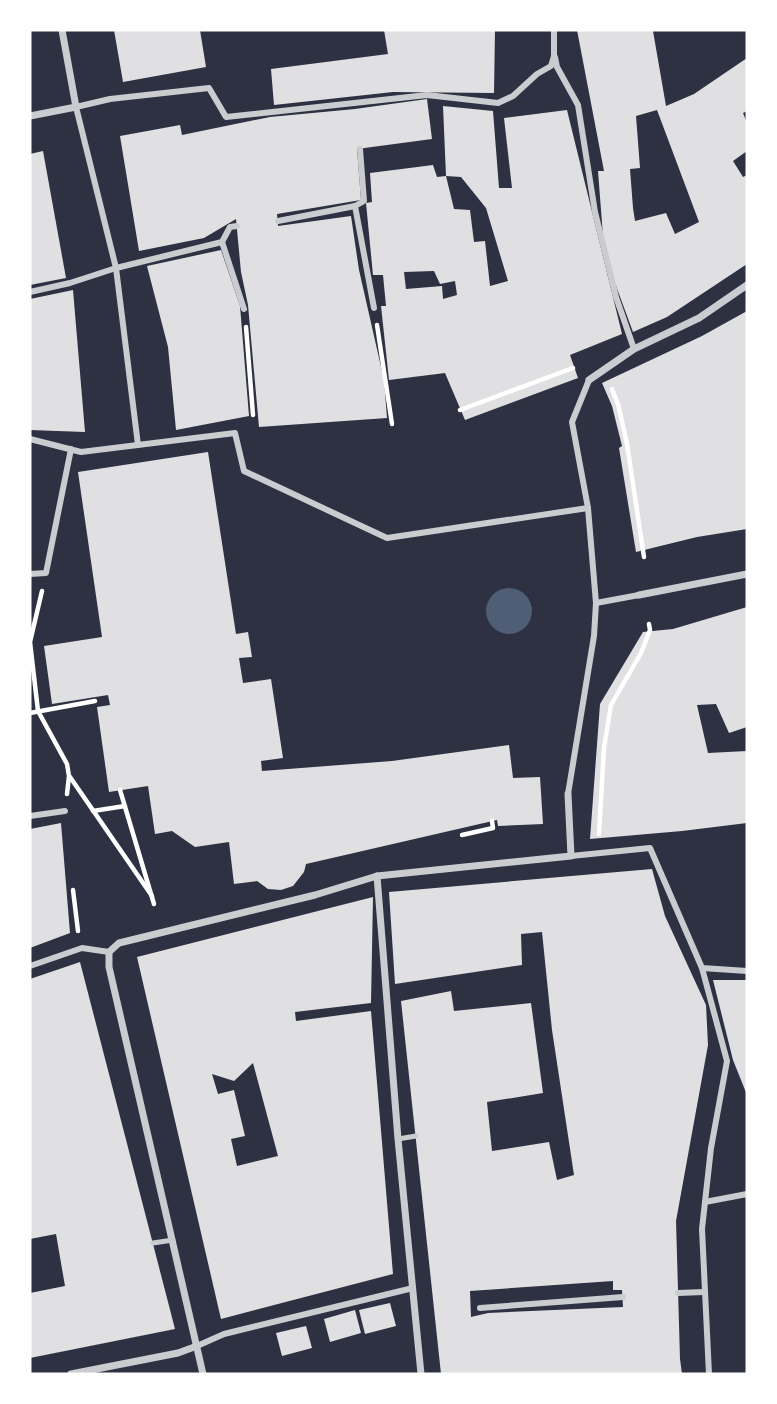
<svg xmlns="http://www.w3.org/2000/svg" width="777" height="1404" font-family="Poppins,sans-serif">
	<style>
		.water { fill: #4f5d75 }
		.building { fill: #e0e0e3; fill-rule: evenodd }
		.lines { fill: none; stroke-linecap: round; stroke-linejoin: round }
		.path { stroke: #fff; stroke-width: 4.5 }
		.service { stroke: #caccd0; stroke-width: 5 }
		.pedestrian { stroke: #caccd0; stroke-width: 6 }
		.minor { stroke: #caccd0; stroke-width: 7 }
	</style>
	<rect width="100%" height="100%" fill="#2d3142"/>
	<!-- water -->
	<circle class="water" cx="509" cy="611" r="23"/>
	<!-- building -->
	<g class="building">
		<path d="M114,30H200L206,67L123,82Z"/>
		<path d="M384,30H495L494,93L393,92L274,105L271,69L388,54Z"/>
		<path d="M577,30L653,31L666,106L694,94L747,58V111L743,113L747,123V151L733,161L743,177L747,175V264L667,317L633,332L615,283L603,236L598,171H604ZM657,110L699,222L675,234L666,213L635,221L633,208L630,169L640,168L636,116Z"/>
		<path d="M427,99L432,139L357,149L361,200L277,214L278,226L351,216L359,270L384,380L387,418L259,427L248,305L241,272L236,219L204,238L139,251L120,136L180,125L182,135L270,117L355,109Z"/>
		<path d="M443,106L493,111L499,188H512L504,118L567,110L622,334L570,355L578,378L465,420L445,373L389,380L381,306H386L383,275H373L366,203L372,202L370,173L433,165L437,177L446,176L454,209L470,210L474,242L485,241L490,286L508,281L486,208L461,177L446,176ZM434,271L440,284L455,281L457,295L443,299L442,286L406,289L404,272Z"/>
		<path d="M43,151L66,278L30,285V154Z"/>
		<path d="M221,250L240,306L249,416L176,430L168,347L147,266Z"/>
		<path d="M73,290L85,432L30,430V299Z"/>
		<path d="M747,311V529L697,537L636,552L619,448L622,446L612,406L602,383L702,336Z"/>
		<path d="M208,452L236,634L248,632L252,657L239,658L243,683L271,679L283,758L261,761L262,771L392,761L509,745L513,778L540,777L543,824L498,826L497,820L306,864L304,872L293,886L281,890L268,889L257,881L234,884L229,842L195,847L172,831L155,834L148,786L109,792L97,707L110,705L108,695L52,704L44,646L102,637L78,472Z"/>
		<path d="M747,607V727L729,733L716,704L697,705L708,753L747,751V823L682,831L590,839L600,704L643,632L673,629Z"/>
		<path d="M61,823L70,933L30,948V829Z"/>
		<path d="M652,869L665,916L706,1005L708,1045L676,1221L680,1359L682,1374H441L401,1001L451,991L454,1011L531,1003L543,1093L487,1102L492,1151L549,1142L557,1180L574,1175L552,1030L542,932L521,934L522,965L395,984L389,892ZM613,1281V1290H622L623,1307L488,1313L471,1317L470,1291Z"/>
		<path d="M373,897L371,1003L295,1012L296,1021L371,1011L393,1274L221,1319L137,957ZM253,1063L278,1156L237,1166L231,1139L245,1136L234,1090L218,1094L212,1074L234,1081Z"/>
		<path d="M80,962L175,1329L30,1358V1293L65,1286L56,1234L30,1239V979Z"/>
		<path d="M713,980H747V1095L733,1060Z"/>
		<path d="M390,1303L396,1326L365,1334L359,1310Z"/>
		<path d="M355,1310L361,1333L330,1342L324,1319Z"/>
		<path d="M306,1326L312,1348L282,1356L276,1333Z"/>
	</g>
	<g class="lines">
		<!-- path -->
		<g class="path">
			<path d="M377,325L392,424"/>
			<path d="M246,327L253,415"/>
			<path d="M612,389L618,404L627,444L644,557"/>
			<path d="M460,410L573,368"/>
			<path d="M42,591L30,642L38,711L67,764L69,776L67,794"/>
			<path d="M30,713L95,701"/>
			<path d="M70,777L152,896"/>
			<path d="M120,790L154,904"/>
			<path d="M93,811L125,806"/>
			<path d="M599,834L604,748L611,705L641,653L650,630L649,624"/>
			<path d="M462,835L493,828L492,821"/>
			<path d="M73,890L78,931"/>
		</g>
		<!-- service -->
		<g class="service">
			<path d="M398,1139L416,1136"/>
			<path d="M153,1243L173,1240"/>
		</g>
		<!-- pedestrian -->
		<g class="pedestrian">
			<path d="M555,57L557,67L578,105L595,212L616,297L634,349"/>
			<path d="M360,149L364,201L355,206L374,308"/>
			<path d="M278,221L355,206"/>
			<path d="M222,242L244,309"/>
			<path d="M30,292L70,283L116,268L222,242L230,227L237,226"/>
			<path d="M30,439L81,452L235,433L244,471L387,538L588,508"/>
			<path d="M138,445L116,268L76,107L110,99L209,88L226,117L427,95L498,103L513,96L537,74L551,66L554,56V30"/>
			<path d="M30,574L46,573L71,449"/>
			<path d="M596,603L639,595"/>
			<path d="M568,794L594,636L596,603L588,508L572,422L589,380"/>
			<path d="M30,816L65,811"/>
			<path d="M571,856L650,848L702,968L747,971"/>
			<path d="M30,966L82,948L109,952"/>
			<path d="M702,968L727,1061L711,1148L702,1229L709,1374"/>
			<path d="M705,1202L747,1194"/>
			<path d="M678,1293L704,1292"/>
			<path d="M480,1308L623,1297"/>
			<path d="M197,1346L224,1334L413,1288"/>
		</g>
		<!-- minor -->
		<g class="minor">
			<path d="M30,116L76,107L62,30"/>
			<path d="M589,380L634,349L699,318L747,285"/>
			<path d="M639,595L747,574"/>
			<path d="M377,876L398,1139L421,1374"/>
			<path d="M71,1374L178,1353L197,1346"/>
			<path d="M203,1374L109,967V952L119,943L315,895L377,876L571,856L568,794"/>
		</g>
	</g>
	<!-- border -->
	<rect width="777" height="1404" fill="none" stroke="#ffffff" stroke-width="63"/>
</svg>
